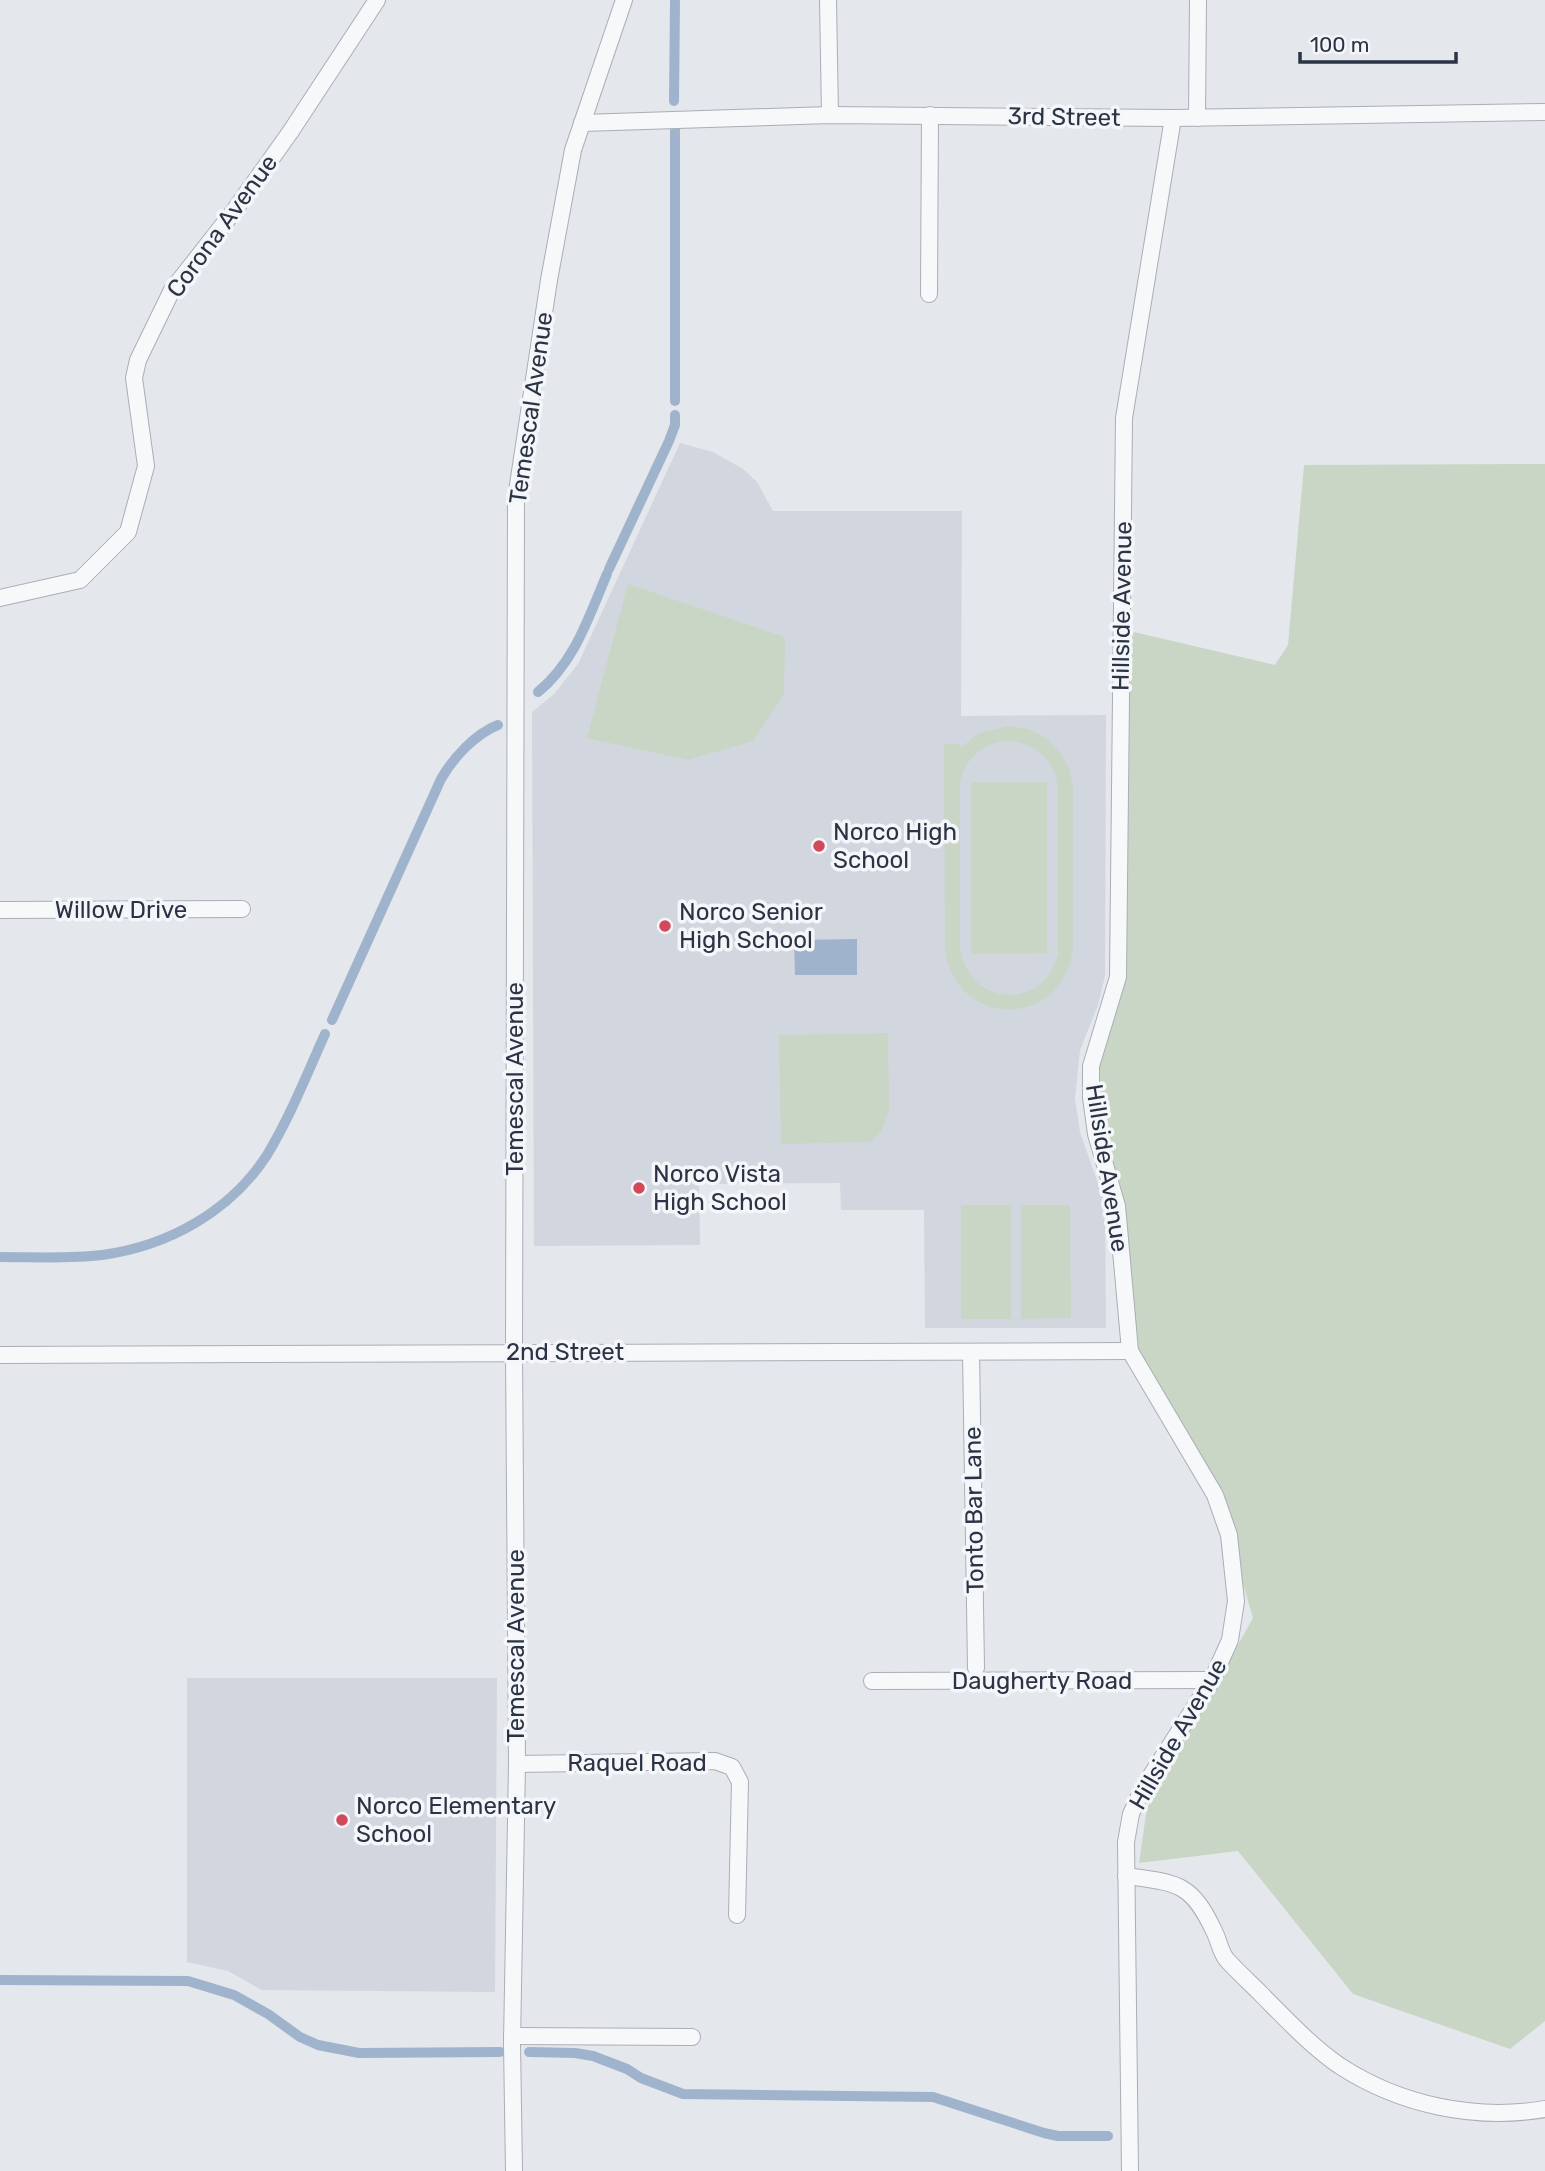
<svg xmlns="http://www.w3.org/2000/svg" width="1545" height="2171" font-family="Rubik,sans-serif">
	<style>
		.built { fill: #d2d6de }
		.green { fill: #c9d6c5; fill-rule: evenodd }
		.water { fill: #9fb4cc }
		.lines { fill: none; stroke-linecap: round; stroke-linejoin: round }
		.canal { stroke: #9fb4cc; stroke-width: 10 }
		.minor-casing { stroke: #a9aeb7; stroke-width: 18 }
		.minor { stroke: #f7f8fa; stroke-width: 16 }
		.poi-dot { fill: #d1495b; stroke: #f4f6f9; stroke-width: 2.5 }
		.labels { text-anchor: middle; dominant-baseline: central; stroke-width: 7; stroke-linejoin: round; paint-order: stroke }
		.street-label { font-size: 24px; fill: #2b3445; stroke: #f4f6f9 }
		.poi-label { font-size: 24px; fill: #2b3445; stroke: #f4f6f9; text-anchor: start }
	</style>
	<rect width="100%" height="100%" fill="#e4e7ec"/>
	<!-- built -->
	<g class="built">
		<path d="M680,443L713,452L743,469L757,482L773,511H962L961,716L1106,715L1105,976L1098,1005L1080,1050L1075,1099L1080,1132L1105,1204L1106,1328H925L924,1210H841L840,1183L699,1184L700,1245L534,1246L532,712L554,694L578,664Z"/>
		<path d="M187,1678H497L495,1992L262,1990L228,1971L187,1962Z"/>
	</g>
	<!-- green -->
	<g class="green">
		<path d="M1545,464V2021L1510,2049L1353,1994L1238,1851L1139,1863L1147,1808L1253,1618L1229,1535L1130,1351L1117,1206L1091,1097L1118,977L1121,629L1275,665L1288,645L1304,465Z"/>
		<path d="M628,584L785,637L784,694L753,741L688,760L587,738Z"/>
		<path d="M1008,726L1028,729L1046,738L1060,752L1070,770L1073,789V946C1067,1030 952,1031 945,946L944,744H959L960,748L979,733ZM1001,741C1032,739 1055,758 1058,789V954C1044,1013 966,1006 960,946V782C965,760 979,747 1001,741Z"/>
		<path d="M971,782H1047V953L971,954Z"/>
		<path d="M888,1033L889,1109L882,1131L870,1142L781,1144L779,1035Z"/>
		<rect x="961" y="1205" width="50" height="114"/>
		<path d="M1021,1205H1070L1071,1318L1021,1319Z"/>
	</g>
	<!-- water -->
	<path class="water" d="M857,939V975H795L794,940Z"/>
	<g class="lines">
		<!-- canal -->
		<g class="canal">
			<path d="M674,101L675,0"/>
			<path d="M675,130V401"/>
			<path d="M609,569L669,441L675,425V415"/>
			<path d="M538,692C575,662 589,616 607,574"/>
			<path d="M332,1020L441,779C453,758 475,734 498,725"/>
			<path d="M0,1257C33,1257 69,1259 102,1255C168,1246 230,1212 267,1155C290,1117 307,1074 325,1034"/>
			<path d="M0,1980L188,1981L234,1995L268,2014L300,2037L318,2045L359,2053L500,2052"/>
			<path d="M529,2052L575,2053L593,2056L627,2069L641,2078L683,2094L933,2097L1044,2133L1058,2136H1108"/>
		</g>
		<defs>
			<g id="minor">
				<path d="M828,0L830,115"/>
				<path d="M1197,118L1198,0"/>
				<path d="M582,123L830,115L1173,118L1545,112"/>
				<path d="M929,294L930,115"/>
				<path d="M0,598L80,580L128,532L146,466L134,378L138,360L172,290L234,211L291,131L377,0"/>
				<path d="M0,910L242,909"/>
				<path d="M971,1352L976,1668"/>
				<path d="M0,1355L1130,1351"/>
				<path d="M872,1681L1212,1680"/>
				<path d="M517,1764L715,1761L732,1767L740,1782L737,1915"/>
				<path d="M1126,1876C1177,1883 1191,1882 1214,1931C1219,1940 1220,1952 1227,1960C1238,1972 1250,1983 1261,1994C1286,2019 1311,2046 1340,2066C1400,2105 1475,2121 1545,2109"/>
				<path d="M512,2036L692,2037"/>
				<path d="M514,2171L512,2043L517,1764L514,1353L516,498L549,280L573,150L624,0"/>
				<path d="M1130,2171L1126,1842L1131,1814L1143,1788L1212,1680L1230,1640L1236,1601L1229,1535L1215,1495L1130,1351L1117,1206L1096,1134L1091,1097V1066L1118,977L1124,418L1173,118"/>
			</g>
		</defs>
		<!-- minor casing -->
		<use href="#minor" class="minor-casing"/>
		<!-- minor -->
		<use href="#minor" class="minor"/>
	</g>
	<!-- markers -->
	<g class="poi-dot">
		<circle cx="819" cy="846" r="7"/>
		<circle cx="665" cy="926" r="7"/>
		<circle cx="639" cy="1188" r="7"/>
		<circle cx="342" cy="1820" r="7"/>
	</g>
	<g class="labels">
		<!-- street labels -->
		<g class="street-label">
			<text transform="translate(1064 117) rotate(1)">3rd Street</text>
			<text transform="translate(222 226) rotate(-54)">Corona Avenue</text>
			<text transform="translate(531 408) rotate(-82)">Temescal Avenue</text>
			<text transform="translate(1122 606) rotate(-89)">Hillside Avenue</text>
			<text x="121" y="910">Willow Drive</text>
			<text transform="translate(515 1079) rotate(-90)">Temescal Avenue</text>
			<text transform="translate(1107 1168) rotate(81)">Hillside Avenue</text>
			<text x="565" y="1352">2nd Street</text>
			<text transform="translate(974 1510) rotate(-91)">Tonto Bar Lane</text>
			<text transform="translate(516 1646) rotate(-90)">Temescal Avenue</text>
			<text x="1042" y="1681">Daugherty Road</text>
			<text transform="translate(1178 1734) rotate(-60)">Hillside Avenue</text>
			<text x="637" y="1763">Raquel Road</text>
		</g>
		<!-- poi labels -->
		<g class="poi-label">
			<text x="833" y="832">Norco High<tspan x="833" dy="28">School</tspan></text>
			<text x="679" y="912">Norco Senior<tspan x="679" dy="28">High School</tspan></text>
			<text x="653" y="1174">Norco Vista<tspan x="653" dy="28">High School</tspan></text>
			<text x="356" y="1806">Norco Elementary<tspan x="356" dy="28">School</tspan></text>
		</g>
	</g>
	<!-- scale -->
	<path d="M1300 52v10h156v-10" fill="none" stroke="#2b3445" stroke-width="3.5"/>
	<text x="1310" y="52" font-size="21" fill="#2b3445" stroke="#f4f6f9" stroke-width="5" paint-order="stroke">100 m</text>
</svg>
